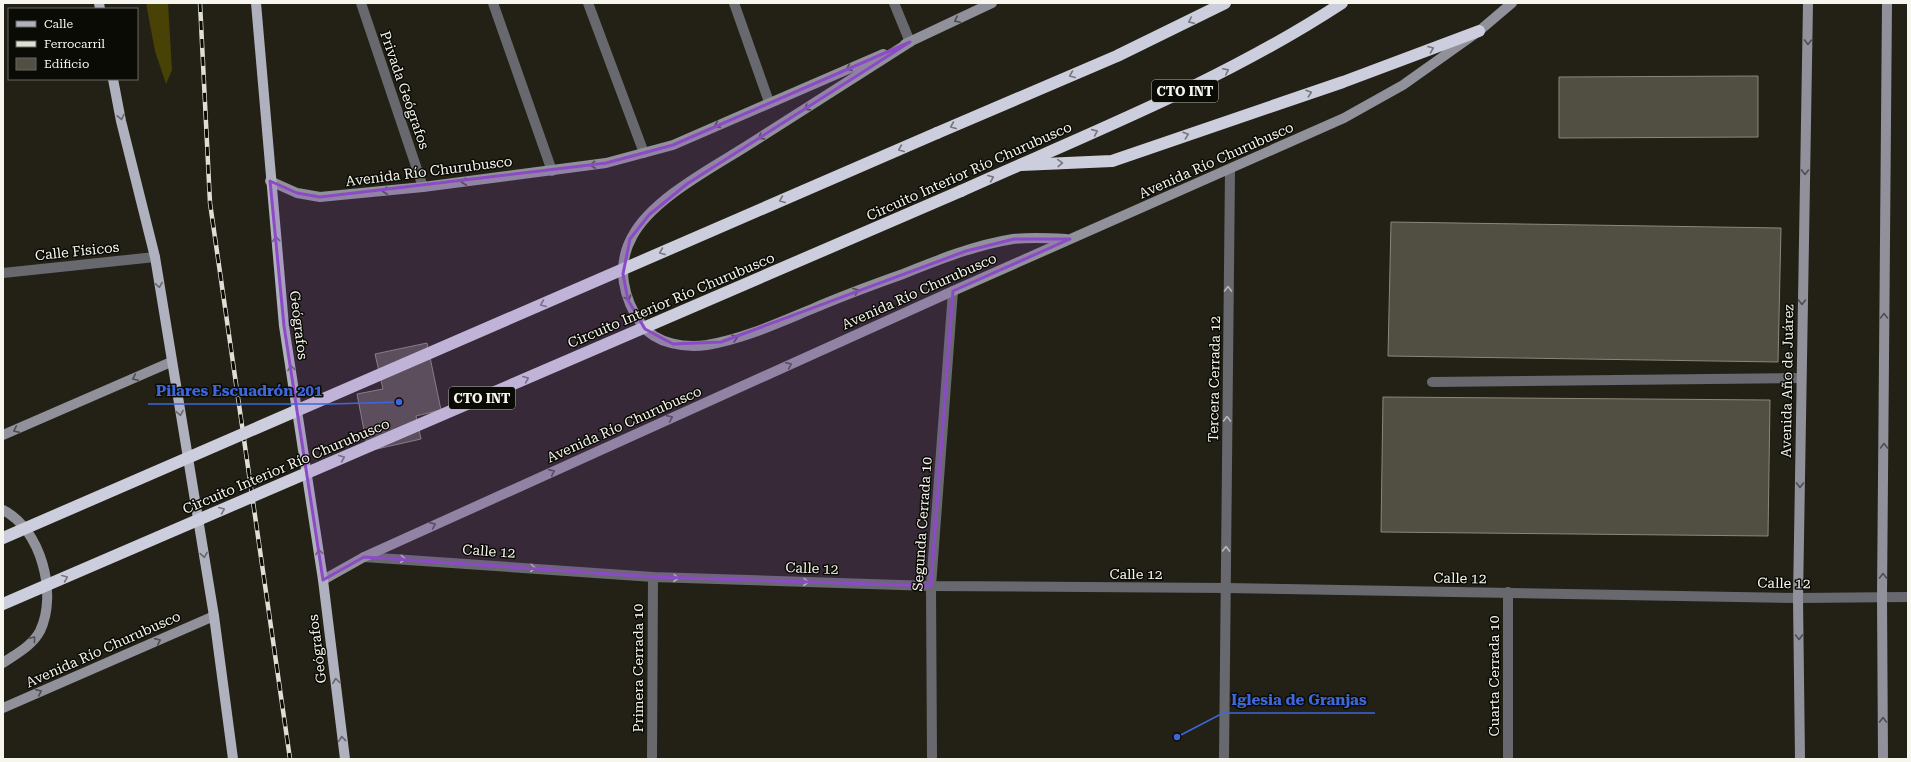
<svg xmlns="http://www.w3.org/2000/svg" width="1911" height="762" font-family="'Roboto Serif',serif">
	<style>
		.green { fill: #484206 }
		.building { fill: #504f42; stroke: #8a887a }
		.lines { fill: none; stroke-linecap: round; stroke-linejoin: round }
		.lane { stroke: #68696f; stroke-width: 10 }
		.street { stroke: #68696f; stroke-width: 10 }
		.secondary { stroke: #91919b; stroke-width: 10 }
		.primary { stroke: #b0b1be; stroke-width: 10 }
		.highway { stroke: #cdcedd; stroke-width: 12 }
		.rail-casing { stroke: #dfdfd6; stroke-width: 4.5 }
		.rail { stroke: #0b0b06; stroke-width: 3; stroke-dasharray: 9; stroke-linecap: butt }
		.highway-bridge { stroke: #cdcedd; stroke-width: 12 }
		.oneway { stroke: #4e4e50 }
		.oneway2 { stroke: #76767c }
		.oneway3 { stroke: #66666b }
		.oneway4 { stroke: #b6b7b5 }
		.marked { fill: #8d4ac6; fill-opacity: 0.2; stroke: #8d4ac6; stroke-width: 3; stroke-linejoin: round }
		.labels { text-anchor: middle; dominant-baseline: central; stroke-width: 3; stroke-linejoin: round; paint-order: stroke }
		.shield { fill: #0b0b06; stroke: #b0b0a8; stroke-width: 1 }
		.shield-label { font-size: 13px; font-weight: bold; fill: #f6f6ee }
		.street-label { font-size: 14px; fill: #f6f6ee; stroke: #0b0b06 }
		.leader { fill: none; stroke: #3e67db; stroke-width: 1.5 }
		.callout-dot { fill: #3e67db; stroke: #0b0b06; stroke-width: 1.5 }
		.callout-label { font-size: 15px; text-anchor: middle; font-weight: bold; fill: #3e67db; stroke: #0b0b06; stroke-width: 3; stroke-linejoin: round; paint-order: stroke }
	</style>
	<rect width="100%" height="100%" fill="#232116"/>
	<!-- green -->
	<path class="green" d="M146,3H168L172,70L166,84L155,51Z"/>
	<!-- building -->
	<g class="building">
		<path d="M1758,76V137L1559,138V77Z"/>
		<path d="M1391,222L1781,228L1778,362L1388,356Z"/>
		<path d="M427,343L441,410L416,416L421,439L368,451L357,394L383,389L375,354Z"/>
		<path d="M1383,397L1770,400L1768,536L1381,532Z"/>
	</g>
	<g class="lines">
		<!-- lane -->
		<g class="lane">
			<path d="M894,3L910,42"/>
			<path d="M1432,382L1801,378"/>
		</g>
		<!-- street -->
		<g class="street">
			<path d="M361,3L423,187"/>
			<path d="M493,3L552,171"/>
			<path d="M588,3L644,153"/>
			<path d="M734,3L769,102"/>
			<path d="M3,273L155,257"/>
			<path d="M364,557L653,577L931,586L1225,588L1798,598L1908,597"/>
			<path d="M652,759L653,577"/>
			<path d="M932,759L931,586L953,291"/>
			<path d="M1224,759L1230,170"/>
			<path d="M1508,759V592"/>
		</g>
		<!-- secondary -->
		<g class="secondary">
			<path d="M910,42C858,75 805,109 753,142C716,166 652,198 632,237C616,266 623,299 642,325C656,344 685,348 707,345C743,339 778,323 812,309C842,296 872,285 903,274C938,260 975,245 1013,239C1030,237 1049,238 1066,239"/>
			<path d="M905,44L992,3"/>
			<path d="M270,181L297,193L320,197L423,187L606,163L673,145L883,54"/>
			<path d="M3,435L171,362"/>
			<path d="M3,510C41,529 58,594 40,631C32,646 16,654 3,663"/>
			<path d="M323,580L364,557L953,291L1344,118L1403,85L1479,31L1512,3"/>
			<path d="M3,708L214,616"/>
			<path d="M1800,759L1798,598L1808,3"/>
			<path d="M1883,759L1882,597L1887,3"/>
		</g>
		<!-- primary -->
		<g class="primary">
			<path d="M99,3L100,9"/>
			<path d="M256,3L284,326L323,580L345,759"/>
			<path d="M113,79L121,121L155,257L214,616L233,759"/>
		</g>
		<!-- highway -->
		<g class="highway">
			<path d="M937,133L1117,56L1225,3"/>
			<path d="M1021,165L1112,161L1343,82L1479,31"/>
			<path d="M961,191C1090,133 1223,81 1342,3"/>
		</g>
		<defs>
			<path id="rail" d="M200,3L210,203L290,759"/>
		</defs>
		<!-- rail casing -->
		<use href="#rail" class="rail-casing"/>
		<!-- rail -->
		<use href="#rail" class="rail"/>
		<!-- highway-bridge -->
		<g class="highway-bridge">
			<path d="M3,538L937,133"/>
			<path d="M3,604L961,191"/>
		</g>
	</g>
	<!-- one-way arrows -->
	<defs><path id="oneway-chevron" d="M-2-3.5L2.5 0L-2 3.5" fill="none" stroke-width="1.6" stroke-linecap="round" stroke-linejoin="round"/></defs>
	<g class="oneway">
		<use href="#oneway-chevron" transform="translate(957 20) rotate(154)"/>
		<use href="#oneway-chevron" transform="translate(1808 42) rotate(91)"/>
		<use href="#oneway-chevron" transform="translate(849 68) rotate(157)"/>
		<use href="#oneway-chevron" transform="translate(807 108) rotate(148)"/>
		<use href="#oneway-chevron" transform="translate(717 125) rotate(156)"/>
		<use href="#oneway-chevron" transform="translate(761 137) rotate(147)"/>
		<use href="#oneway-chevron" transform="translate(593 165) rotate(172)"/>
		<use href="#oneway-chevron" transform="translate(1805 172) rotate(91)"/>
		<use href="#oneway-chevron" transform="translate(464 182) rotate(173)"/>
		<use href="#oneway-chevron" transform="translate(385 191) rotate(174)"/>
		<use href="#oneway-chevron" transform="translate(856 291) rotate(-21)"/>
		<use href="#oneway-chevron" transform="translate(628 298) rotate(70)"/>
		<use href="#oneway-chevron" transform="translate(1802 302) rotate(91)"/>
		<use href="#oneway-chevron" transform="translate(1884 316) rotate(-90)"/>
		<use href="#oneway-chevron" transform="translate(735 338) rotate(-16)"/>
		<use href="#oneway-chevron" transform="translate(789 365) rotate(-24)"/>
		<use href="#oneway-chevron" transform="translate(135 378) rotate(156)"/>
		<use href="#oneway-chevron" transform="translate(670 418) rotate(-24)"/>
		<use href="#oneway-chevron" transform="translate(16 430) rotate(156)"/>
		<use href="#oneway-chevron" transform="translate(1884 446) rotate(-90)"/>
		<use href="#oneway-chevron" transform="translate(552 472) rotate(-24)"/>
		<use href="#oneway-chevron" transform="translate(1800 485) rotate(91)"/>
		<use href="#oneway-chevron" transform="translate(433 525) rotate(-24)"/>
		<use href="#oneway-chevron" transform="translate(1883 576) rotate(-90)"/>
		<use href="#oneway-chevron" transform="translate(1799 637) rotate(89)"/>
		<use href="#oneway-chevron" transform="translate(33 639) rotate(-50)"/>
		<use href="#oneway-chevron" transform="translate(158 641) rotate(-24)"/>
		<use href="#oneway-chevron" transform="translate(39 692) rotate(-24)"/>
		<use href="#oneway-chevron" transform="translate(1883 720) rotate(-90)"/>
	</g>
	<g class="oneway2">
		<use href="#oneway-chevron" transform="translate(1191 21) rotate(155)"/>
		<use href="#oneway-chevron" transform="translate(1431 49) rotate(-21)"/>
		<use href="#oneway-chevron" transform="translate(1226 71) rotate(-26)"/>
		<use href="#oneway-chevron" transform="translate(1072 75) rotate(157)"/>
		<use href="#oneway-chevron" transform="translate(1309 93) rotate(-18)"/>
		<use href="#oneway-chevron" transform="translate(953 126) rotate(157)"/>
		<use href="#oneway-chevron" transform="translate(1095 132) rotate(-24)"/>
		<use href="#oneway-chevron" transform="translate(1186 135) rotate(-19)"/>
		<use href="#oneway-chevron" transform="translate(901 149) rotate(157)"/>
		<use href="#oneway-chevron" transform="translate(1060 163) rotate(-2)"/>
		<use href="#oneway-chevron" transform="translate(991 178) rotate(-23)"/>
		<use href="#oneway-chevron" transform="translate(782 200) rotate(157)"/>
		<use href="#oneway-chevron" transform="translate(662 252) rotate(157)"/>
		<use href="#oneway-chevron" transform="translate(543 304) rotate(157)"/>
		<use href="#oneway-chevron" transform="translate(526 379) rotate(-23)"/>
		<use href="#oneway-chevron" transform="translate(342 458) rotate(-23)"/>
		<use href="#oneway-chevron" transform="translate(222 510) rotate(-23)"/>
		<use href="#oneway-chevron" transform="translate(65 578) rotate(-23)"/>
	</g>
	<g class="oneway3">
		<use href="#oneway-chevron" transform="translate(121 117) rotate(78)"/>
		<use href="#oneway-chevron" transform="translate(276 239) rotate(-96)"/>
		<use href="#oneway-chevron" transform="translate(159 285) rotate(81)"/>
		<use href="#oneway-chevron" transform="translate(291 368) rotate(-99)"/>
		<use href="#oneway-chevron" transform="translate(180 413) rotate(80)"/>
		<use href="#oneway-chevron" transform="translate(319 552) rotate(-99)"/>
		<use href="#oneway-chevron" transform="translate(204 555) rotate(80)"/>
		<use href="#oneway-chevron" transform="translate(336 681) rotate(-97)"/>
		<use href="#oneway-chevron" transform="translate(342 739) rotate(-96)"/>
	</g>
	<g class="oneway4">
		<use href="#oneway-chevron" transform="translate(1228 289) rotate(-89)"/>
		<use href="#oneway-chevron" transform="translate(1227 419) rotate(-89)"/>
		<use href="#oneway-chevron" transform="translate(1226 549) rotate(-89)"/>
		<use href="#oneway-chevron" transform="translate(403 559) rotate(4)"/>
		<use href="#oneway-chevron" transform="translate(533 568) rotate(4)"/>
		<use href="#oneway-chevron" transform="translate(676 578) rotate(2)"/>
		<use href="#oneway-chevron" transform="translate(806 582) rotate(2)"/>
	</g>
	<!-- marked area -->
	<path class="marked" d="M910,42L687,184L649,215L630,239L623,274L628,300L645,329L673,344L721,342L966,251L1014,239H1070L953,291L931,586L653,577L364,557L323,580L284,326L270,181L297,193L320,197L606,163L673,145Z"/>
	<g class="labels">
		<!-- shield labels -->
		<g class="shield">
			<rect x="1152" y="80" width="66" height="22" rx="3"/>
			<rect x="449" y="387" width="66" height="22" rx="3"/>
		</g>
		<g class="shield-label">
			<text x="1185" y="91">CTO INT</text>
			<text x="482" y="398">CTO INT</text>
		</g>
		<!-- street labels -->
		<g class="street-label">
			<text transform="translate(405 90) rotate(71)">Privada Geógrafos</text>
			<text transform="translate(1216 160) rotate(-24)">Avenida Río Churubusco</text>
			<text transform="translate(429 171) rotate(-7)">Avenida Río Churubusco</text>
			<text transform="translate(969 171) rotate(-24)">Circuito Interior Río Churubusco</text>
			<text transform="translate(77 251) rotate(-6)">Calle Físicos</text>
			<text transform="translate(919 291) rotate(-24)">Avenida Río Churubusco</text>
			<text transform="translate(671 300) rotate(-23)">Circuito Interior Río Churubusco</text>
			<text transform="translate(299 325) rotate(83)">Geógrafos</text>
			<text transform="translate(1214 379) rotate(-89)">Tercera Cerrada 12</text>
			<text transform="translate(1787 381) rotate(-89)">Avenida Año de Juárez</text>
			<text transform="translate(624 424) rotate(-24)">Avenida Río Churubusco</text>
			<text transform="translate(286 466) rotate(-23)">Circuito Interior Río Churubusco</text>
			<text transform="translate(922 524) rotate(-86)">Segunda Cerrada 10</text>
			<text transform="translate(489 551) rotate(4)">Calle 12</text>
			<text transform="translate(812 568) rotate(2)">Calle 12</text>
			<text x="1136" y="574">Calle 12</text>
			<text transform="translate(1460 578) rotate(1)">Calle 12</text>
			<text transform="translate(1784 583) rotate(1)">Calle 12</text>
			<text transform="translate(103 649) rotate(-24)">Avenida Río Churubusco</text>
			<text transform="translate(317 649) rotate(-97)">Geógrafos</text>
			<text transform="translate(638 668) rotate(-90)">Primera Cerrada 10</text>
			<text transform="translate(1494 676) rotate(-90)">Cuarta Cerrada 10</text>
		</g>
	</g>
	<!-- callouts -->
	<path class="leader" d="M399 402L331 404H148M1177 737L1223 713H1375"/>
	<g class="callout-dot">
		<circle cx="399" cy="402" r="4"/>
		<circle cx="1177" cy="737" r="4"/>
	</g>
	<g class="callout-label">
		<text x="239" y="396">Pilares Escuadrón 201</text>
		<text x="1299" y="705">Iglesia de Granjas</text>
	</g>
	<!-- border -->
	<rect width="1911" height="762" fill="none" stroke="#f6f6ee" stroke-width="8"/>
	<!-- legend -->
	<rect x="8" y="8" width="130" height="72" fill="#0b0b06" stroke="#696963"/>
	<rect x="16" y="21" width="20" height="6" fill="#b0b1be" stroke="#696963"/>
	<text x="44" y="28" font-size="12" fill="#f6f6ee">Calle</text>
	<rect x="16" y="41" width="20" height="6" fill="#dfdfd6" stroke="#696963"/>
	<text x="44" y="48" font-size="12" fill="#f6f6ee">Ferrocarril</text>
	<rect x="16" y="58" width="20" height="12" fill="#504f42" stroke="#696963"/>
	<text x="44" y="68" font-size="12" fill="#f6f6ee">Edificio</text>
</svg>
